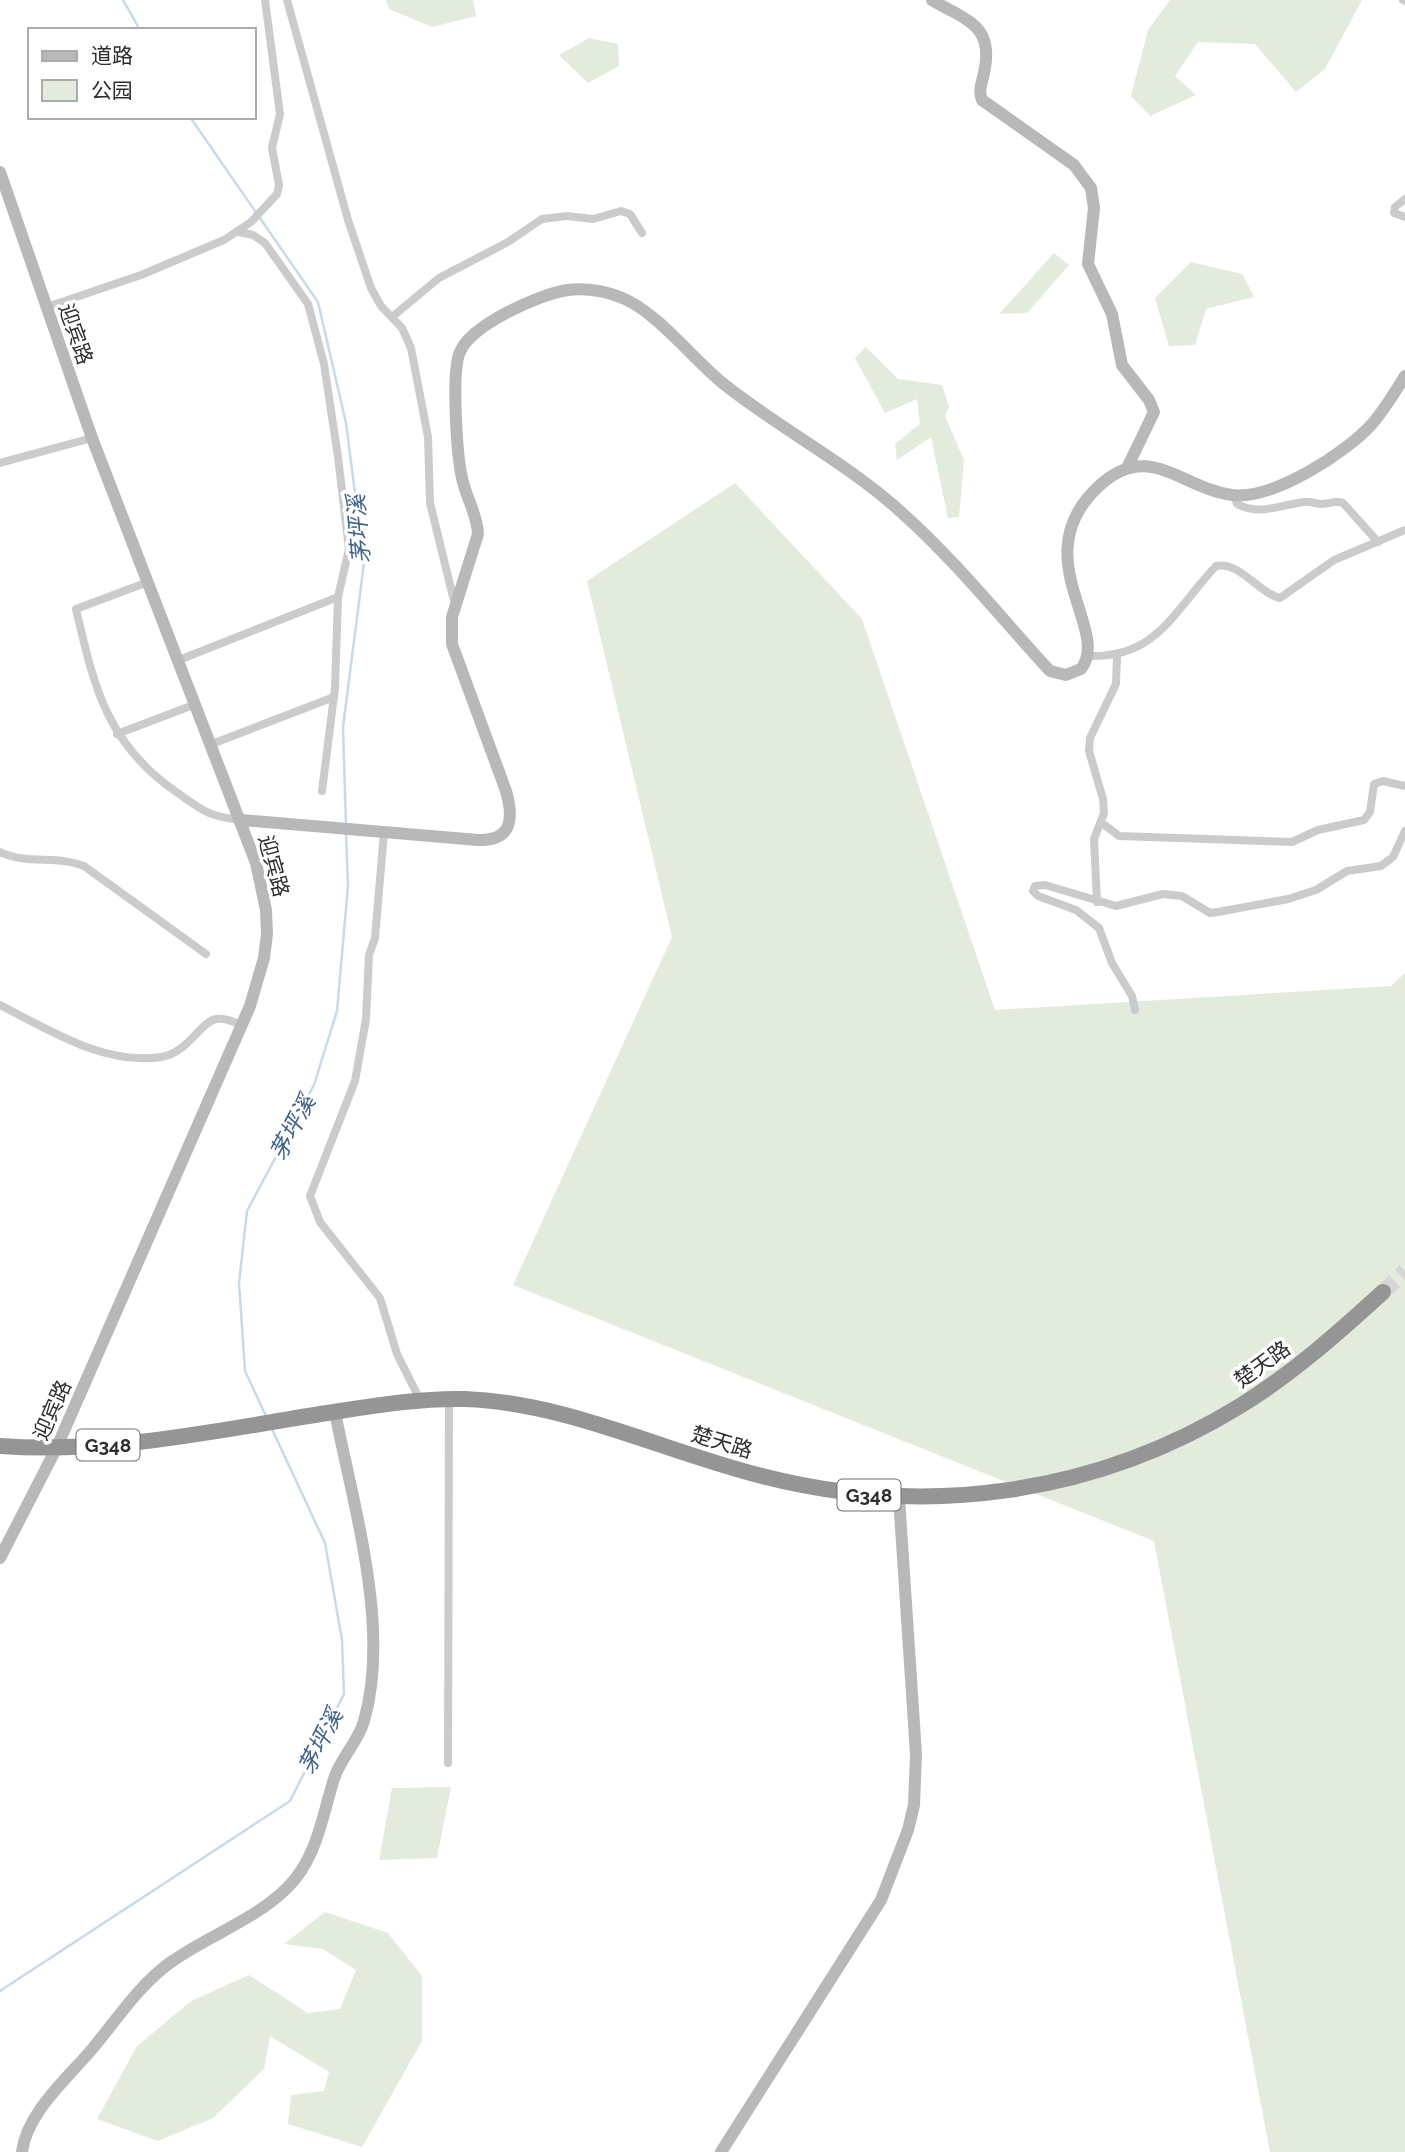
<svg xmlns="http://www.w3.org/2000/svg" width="1405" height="2152" font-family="Raleway,'Noto Sans SC',sans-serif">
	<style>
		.green { fill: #e2ebdc }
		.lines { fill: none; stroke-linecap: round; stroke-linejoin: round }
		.stream { stroke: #c8d9eb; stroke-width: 2.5 }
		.highway-tunnel { stroke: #d5d5d5; stroke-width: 16; stroke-dasharray: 16 8; stroke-linecap: butt }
		.street { stroke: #cbcbcb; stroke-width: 8 }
		.secondary { stroke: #b8b8b8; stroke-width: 12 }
		.highway { stroke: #959595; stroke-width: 16 }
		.labels { text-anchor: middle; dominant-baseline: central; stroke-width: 7; stroke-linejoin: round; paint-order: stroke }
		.shield { fill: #fff; stroke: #6d6d6d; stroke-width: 2 }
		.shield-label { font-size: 19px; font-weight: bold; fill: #2e2e2e }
		.street-label { font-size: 21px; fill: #2e2e2e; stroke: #fff }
		.water-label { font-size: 23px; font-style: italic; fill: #3e648e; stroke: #fff }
	</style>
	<rect width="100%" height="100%" fill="#fff"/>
	<!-- green -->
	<g class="green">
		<path d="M386,0H473L476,16L432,27L389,9Z"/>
		<path d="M1170,0H1362L1325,69L1296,92L1255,44L1198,42L1175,76L1196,95L1150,116L1131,96L1148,30Z"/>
		<path d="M589,38L618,44L619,66L588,83L559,55Z"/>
		<path d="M1054,253L1069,265L1027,313L999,314Z"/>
		<path d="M1191,262L1242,274L1254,297L1206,309L1195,345L1169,346L1155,298Z"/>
		<path d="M866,347L898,379L942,385L949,407L945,416L964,460L959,517L948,518L931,437L897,460L895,444L920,424L917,399L885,413L855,358Z"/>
		<path d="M735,483L862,619L995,1010L1391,986L1405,973V2152H1270L1154,1541L513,1285L672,937L587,581Z"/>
		<path d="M451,1787L437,1858L379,1860L392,1788Z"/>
		<path d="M325,1912L388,1933L422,1976V2041L362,2147L288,2124L291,2095L324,2091L329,2072L270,2036L264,2069L213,2118L158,2141L97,2119L137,2046L191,2001L249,1975L308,2013L340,2009L356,1970L323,1949L284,1944Z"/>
	</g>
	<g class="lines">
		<!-- stream -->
		<g class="stream">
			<path d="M123,0L140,30"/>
			<path d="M190,117L318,302L346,423L364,563L343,727L346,826"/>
			<path d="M266,1416L245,1371L239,1283L247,1211L314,1085L337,1011L348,886L346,833"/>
			<path d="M0,1991L290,1801L344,1694L342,1640L325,1543L272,1429"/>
		</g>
		<!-- highway-tunnel -->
		<path class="highway-tunnel" d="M1383,1292L1405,1271"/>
		<!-- street -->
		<g class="street">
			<path d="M287,0L348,220L371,288L381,306L402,328L411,348L428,437L430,503L455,605"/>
			<path d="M1403,0L1405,1"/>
			<path d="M1405,199L1395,207L1394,213L1405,217"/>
			<path d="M239,232L253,235L265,243L308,304L324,364L338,457L349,549L338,597L335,688L322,791"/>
			<path d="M47,307L141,275L224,240L251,222L277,194L279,185L272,148L280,114L265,0"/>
			<path d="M392,317L439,278L508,242L542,219L567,216L593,219L621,211L630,214L642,233"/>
			<path d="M0,463L92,438"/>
			<path d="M1234,495L1237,504C1259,516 1281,505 1304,502C1311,501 1315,504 1321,504C1330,504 1334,500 1343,503L1378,542"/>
			<path d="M148,582L76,609C94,686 106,743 175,791C202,810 208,817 242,820"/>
			<path d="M1089,656C1158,658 1175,609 1216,566C1240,561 1258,593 1280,598L1334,560L1405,530"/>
			<path d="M179,660L338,597"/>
			<path d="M117,734L196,704"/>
			<path d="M212,744L334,697"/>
			<path d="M1102,823L1119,836L1292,842L1318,830L1364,820L1370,812L1374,784L1383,781L1405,786"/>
			<path d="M384,832L375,938L369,955L366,1019L355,1081L310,1196L320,1222L380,1298L397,1354L420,1400"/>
			<path d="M0,852C27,865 57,855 84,866L206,954"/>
			<path d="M1097,902L1094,839L1104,813L1103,799L1089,751L1090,738L1116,684L1117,656"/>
			<path d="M0,1005C48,1029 104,1066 161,1057C188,1053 200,1022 216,1019C224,1018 235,1022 242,1025"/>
			<path d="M1135,1010L1132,996L1112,963L1099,928L1076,910L1038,896L1033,891L1035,886L1045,885L1116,906L1163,894L1182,896L1210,913L1218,912L1288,899L1316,890L1347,871L1381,866L1393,857L1405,831"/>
			<path d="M448,1763L449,1400"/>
		</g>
		<!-- secondary -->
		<g class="secondary">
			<path d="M932,0C965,20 995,24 984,73C982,83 978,90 982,100L1074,165L1091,188L1094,208L1088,264L1112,314L1122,365L1149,400L1154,412L1127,468"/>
			<path d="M0,172L92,438L256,863L266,910L267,934L264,958L250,1006L56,1449L0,1558"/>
			<path d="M242,820L478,840C512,841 514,819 506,791L452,644V617L478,534C477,513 466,498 462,478C457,456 451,371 460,352C471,325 539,294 568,290C584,288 604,291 620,297C657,311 693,360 725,385C782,430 847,463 901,512C955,560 1001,618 1050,671L1066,675L1081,669C1112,630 1023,556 1099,486C1149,440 1181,488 1232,495C1273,500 1346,453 1372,424C1385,409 1395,392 1405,376"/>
			<path d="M22,2152C27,2112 68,2078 93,2048C117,2019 140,1984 171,1962C208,1936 256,1919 287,1888C316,1860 322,1818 333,1782C339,1759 358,1743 364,1721C391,1628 353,1505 335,1412"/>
			<path d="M721,2152L881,1900L908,1830L914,1805L916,1754L899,1498"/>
		</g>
		<!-- highway -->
		<path class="highway" d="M0,1446C110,1454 219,1430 327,1413C372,1406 419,1398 465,1399C569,1403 662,1451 762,1476C925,1518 1095,1495 1240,1406C1292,1374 1338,1333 1383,1292"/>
	</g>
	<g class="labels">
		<!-- shield labels -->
		<g class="shield">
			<rect x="76.5" y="1429.5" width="63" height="31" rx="5"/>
			<rect x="837.5" y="1479.5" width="63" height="31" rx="5"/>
		</g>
		<g class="shield-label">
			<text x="108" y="1445">G348</text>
			<text x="869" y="1495">G348</text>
		</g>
		<!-- street labels -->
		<g class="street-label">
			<text transform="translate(76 334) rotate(71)">迎宾路</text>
			<text transform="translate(274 866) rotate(75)">迎宾路</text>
			<text transform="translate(1262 1364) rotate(-36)">楚天路</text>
			<text transform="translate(52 1410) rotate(-66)">迎宾路</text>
			<text transform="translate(722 1442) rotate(17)">楚天路</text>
		</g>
		<!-- water labels -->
		<g class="water-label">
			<text transform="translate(358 529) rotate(-95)">茅坪溪</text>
			<text transform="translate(292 1127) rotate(-62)">茅坪溪</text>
			<text transform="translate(320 1741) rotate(-63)">茅坪溪</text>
		</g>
	</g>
	<!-- legend -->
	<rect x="28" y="28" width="228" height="91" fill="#ffffff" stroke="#ababab" stroke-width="2"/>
	<rect x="42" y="51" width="35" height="10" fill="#b8b8b8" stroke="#ababab" stroke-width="2"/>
	<text x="91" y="63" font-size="21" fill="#2e2e2e">道路</text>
	<rect x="42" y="80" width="35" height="21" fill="#e2ebdc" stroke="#ababab" stroke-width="2"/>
	<text x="91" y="98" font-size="21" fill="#2e2e2e">公园</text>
</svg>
